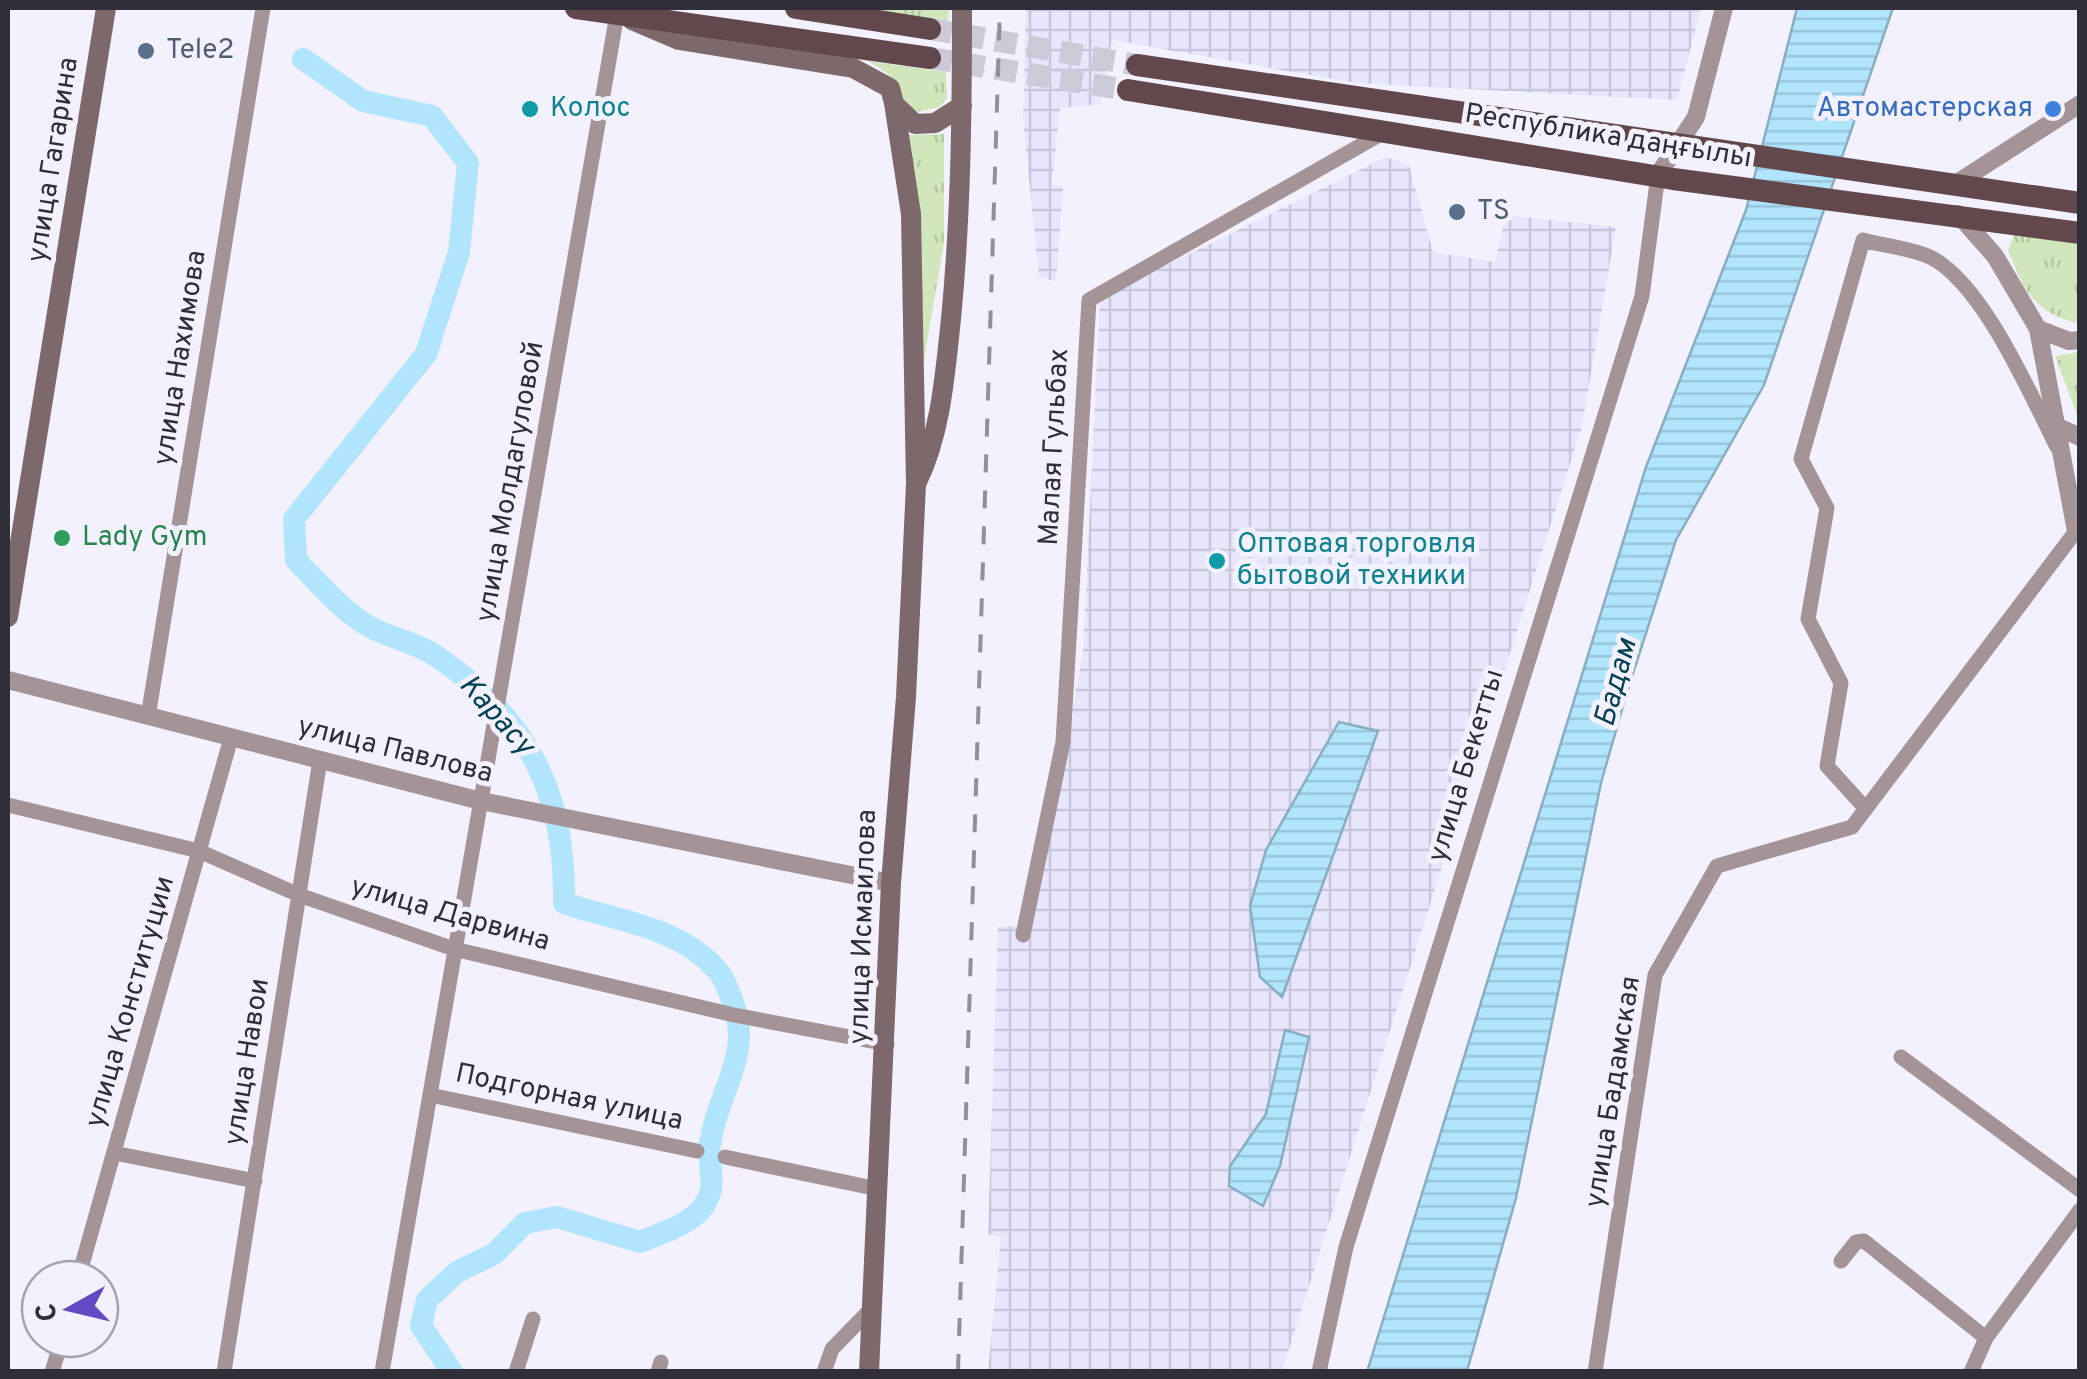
<svg xmlns="http://www.w3.org/2000/svg" width="2087" height="1379" font-family="Overpass,sans-serif">
	<style>
		.industrial { fill: url(#industrial-grid) }
		.grass { fill: url(#grass-tufts) }
		.water { fill: url(#water-rules); stroke: #89aec2; stroke-width: 2.5 }
		.lines { fill: none; stroke-linecap: round; stroke-linejoin: round }
		.river { stroke: #b0e5fd; stroke-width: 22 }
		.primary-tunnel { stroke: #cccad7; stroke-width: 22; stroke-dasharray: 22 11; stroke-linecap: butt }
		.minor { stroke: #a49497; stroke-width: 15 }
		.tertiary { stroke: #a49497; stroke-width: 18 }
		.secondary { stroke: #7d686b; stroke-width: 20 }
		.primary { stroke: #62484d; stroke-width: 22 }
		.rail { stroke: #918f9b; stroke-width: 4; stroke-dasharray: 18 18; stroke-linecap: butt }
		.service-dot { fill: #5c6f8a; stroke: #f3f1fe; stroke-width: 4 }
		.culture-dot { fill: #0f9aa8; stroke: #f3f1fe; stroke-width: 4 }
		.shop-dot { fill: #3f7fe0; stroke: #f3f1fe; stroke-width: 4 }
		.leisure-dot { fill: #2e9e5b; stroke: #f3f1fe; stroke-width: 4 }
		.labels { text-anchor: middle; dominant-baseline: central; stroke-width: 10; stroke-linejoin: round; paint-order: stroke }
		.service-label { font-size: 28px; fill: #4e5e75; stroke: #f3f1fe; text-anchor: start }
		.culture-label { font-size: 28px; fill: #0d838f; stroke: #f3f1fe; text-anchor: start }
		.shop-label { font-size: 28px; fill: #366cbe; stroke: #f3f1fe; text-anchor: end }
		.street-label { font-size: 28px; fill: #2f2e39; stroke: #f3f1fe }
		.leisure-label { font-size: 28px; fill: #27864d; stroke: #f3f1fe; text-anchor: start }
		.water-label { font-size: 30px; font-style: italic; fill: #054155; stroke: #f3f1fe }
	</style>
	<defs>
		<pattern id="industrial-grid" width="8" height="8" patternUnits="userSpaceOnUse" patternTransform="scale(2.5)"><rect width="8" height="8" fill="#e8e6fd"/><path d="M0 4h8M4 0v8" fill="none" stroke="#c7c6da"/></pattern>
		<pattern id="grass-tufts" width="24" height="20" patternUnits="userSpaceOnUse" patternTransform="scale(2.5)"><rect width="24" height="20" fill="#d1e7bb"/><path d="M3 7l-1-3M5 7V3M7 7l1-3M15 17l-1-3M17 17v-4M19 17l1-3" fill="none" stroke="#b4c6a2"/></pattern>
		<pattern id="water-rules" width="6" height="5" patternUnits="userSpaceOnUse" patternTransform="scale(2.5)"><rect width="6" height="5" fill="#b0e5fd"/><path d="M0 2.5h6" fill="none" stroke="#98c5da"/></pattern>
	</defs>
	<rect width="100%" height="100%" fill="#f3f1fe"/>
	<!-- industrial -->
	<g class="industrial">
		<path d="M1026,8H1701L1677,100L1355,83L1112,40L1100,104L1060,108L1052,184L1063,187L1056,281L1039,277L1023,118Z"/>
		<path d="M1386,157L1409,165L1433,252L1495,262L1506,215L1616,227L1582,426L1282,1371L988,1372L1001,1237L988,1234L998,927L1031,925L1083,653L1100,298Z"/>
	</g>
	<!-- grass -->
	<g class="grass">
		<path d="M885,8H949L948,29L852,16Z"/>
		<path d="M867,61L946,72L947,98L940,107L916,112L905,105C899,79 889,73 867,61Z"/>
		<path d="M944,134V243L914,418L907,135Z"/>
		<path d="M2014,235L2079,241V323C2035,315 2023,289 2008,250Z"/>
		<path d="M2079,352L2080,411L2077,415L2055,356Z"/>
	</g>
	<!-- water -->
	<g class="water">
		<path d="M1797,8H1893L1764,385L1676,540L1627,692L1601,783L1516,1198L1467,1371L1367,1372L1646,467L1746,210Z"/>
		<path d="M1339,722L1378,731L1282,997L1260,977L1250,906L1266,850Z"/>
		<path d="M1285,1030L1309,1037L1280,1166L1263,1206L1229,1186L1230,1166L1266,1114Z"/>
	</g>
	<g class="lines">
		<!-- river -->
		<path class="river" d="M303,59L363,101L432,116L468,163L459,252L426,354L294,519L296,560C318,583 343,612 370,627C392,639 419,643 439,658C529,720 566,795 564,903C616,921 678,926 717,970C724,977 727,988 731,997C755,1055 718,1088 710,1144C707,1166 718,1184 705,1204C693,1224 661,1233 640,1242L557,1217L525,1223L494,1254L457,1272L427,1300L421,1326L452,1372"/>
		<!-- primary-tunnel -->
		<g class="primary-tunnel">
			<path d="M930,29L1137,65"/>
			<path d="M930,58L1128,90"/>
		</g>
		<!-- minor -->
		<g class="minor">
			<path d="M148,717L263,8"/>
			<path d="M8,805L199,851L299,895L454,949L734,1015L887,1044"/>
			<path d="M1866,809L1827,766L1841,683L1808,619L1827,508L1801,459L1863,240C1884,246 1911,248 1930,257C1983,283 2031,396 2057,447"/>
			<path d="M1023,935L1063,742L1089,300L1386,131"/>
			<path d="M1901,1057L2080,1190"/>
			<path d="M430,1095L697,1151"/>
			<path d="M114,1153L255,1181"/>
			<path d="M725,1157L878,1189"/>
			<path d="M1841,1261L1856,1242L1864,1241L1986,1338"/>
			<path d="M78,1279L231,738"/>
			<path d="M52,1372L62,1339"/>
			<path d="M224,1372L320,760"/>
			<path d="M382,1372L617,14"/>
			<path d="M516,1372L533,1319"/>
			<path d="M658,1372L661,1362"/>
			<path d="M824,1372L832,1349L872,1308"/>
			<path d="M1319,1372L1346,1247L1642,296L1658,175"/>
			<path d="M1595,1372L1655,975L1717,866L1852,827L2076,531L2080,519"/>
			<path d="M1971,1372L1986,1338L2080,1210"/>
		</g>
		<!-- tertiary -->
		<g class="tertiary">
			<path d="M1658,175L1696,117L1724,8"/>
			<path d="M1957,183L2080,104"/>
			<path d="M1958,214L1995,256L2038,329L2076,531"/>
			<path d="M2038,329L2069,341L2080,340"/>
			<path d="M2056,426L2080,437"/>
			<path d="M8,680L481,801L891,883"/>
		</g>
		<!-- secondary -->
		<g class="secondary">
			<path d="M632,20L679,40L853,68L890,88L894,103L911,214L916,484L906,697L891,883L869,1372"/>
			<path d="M895,105L915,124L935,123L962,106"/>
			<path d="M917,482C941,433 945,374 951,319C961,215 962,112 962,8"/>
			<path d="M8,617L106,8"/>
		</g>
		<!-- primary -->
		<g class="primary">
			<path d="M576,8L930,58"/>
			<path d="M796,8L930,29"/>
			<path d="M1137,65L2080,203"/>
			<path d="M1128,90L1673,179L2080,233"/>
		</g>
		<!-- rail -->
		<path class="rail" d="M958,1372L1000,8"/>
	</g>
	<!-- markers -->
	<g class="service-dot">
		<circle cx="146" cy="51" r="10"/>
		<circle cx="1457" cy="212" r="10"/>
	</g>
	<g class="culture-dot">
		<circle cx="530" cy="109" r="10"/>
		<circle cx="1217" cy="561" r="10"/>
	</g>
	<circle class="shop-dot" cx="2053" cy="109" r="10"/>
	<circle class="leisure-dot" cx="62" cy="538" r="10"/>
	<g class="labels">
		<!-- service labels -->
		<g class="service-label">
			<text x="166" y="51">Tele2</text>
			<text x="1477" y="212">TS</text>
		</g>
		<!-- culture labels -->
		<g class="culture-label">
			<text x="550" y="109">Колос</text>
			<text x="1237" y="545">Оптовая торговля<tspan x="1237" dy="32">бытовой техники</tspan></text>
		</g>
		<!-- shop labels -->
		<g class="shop-label">
			<text x="2033" y="109">Автомастерская</text>
		</g>
		<!-- street labels -->
		<g class="street-label">
			<text transform="translate(1608 137) rotate(9)">Республика даңғылы</text>
			<text transform="translate(54 160) rotate(-81)">улица Гагарина</text>
			<text transform="translate(181 358) rotate(-81)">улица Нахимова</text>
			<text transform="translate(1055 447) rotate(-87)">Малая Гульбах</text>
			<text transform="translate(511 482) rotate(-80)">улица Молдагуловой</text>
			<text transform="translate(395 751) rotate(14)">улица Павлова</text>
			<text transform="translate(1467 766) rotate(-73)">улица Бекетты</text>
			<text transform="translate(450 915) rotate(16)">улица Дарвина</text>
			<text transform="translate(864 927) rotate(-88)">улица Исмаилова</text>
			<text transform="translate(131 1002) rotate(-74)">улица Конституции</text>
			<text transform="translate(248 1062) rotate(-81)">улица Навои</text>
			<text transform="translate(1614 1092) rotate(-81)">улица Бадамская</text>
			<text transform="translate(569 1098) rotate(12)">Подгорная улица</text>
		</g>
		<!-- leisure labels -->
		<g class="leisure-label">
			<text x="82" y="538">Lady Gym</text>
		</g>
		<!-- water labels -->
		<g class="water-label">
			<text transform="translate(1617 683) rotate(-75)">Бадам</text>
			<text transform="translate(496 716) rotate(48)">Карасу</text>
		</g>
	</g>
	<!-- border -->
	<rect width="2087" height="1379" fill="none" stroke="#2f2e39" stroke-width="20"/>
	<!-- north arrow -->
	<g transform="translate(70 1309) rotate(262)"><circle r="48" fill="#f3f1fe" stroke="#a5a3af" stroke-width="2.5"/>
	<path d="M0-8L18 38L0 25L-18 38Z" fill="#624ac3"/>
	<text y="-15" font-size="28" font-weight="bold" text-anchor="middle" fill="#2f2e39">С</text>
	</g>
</svg>
